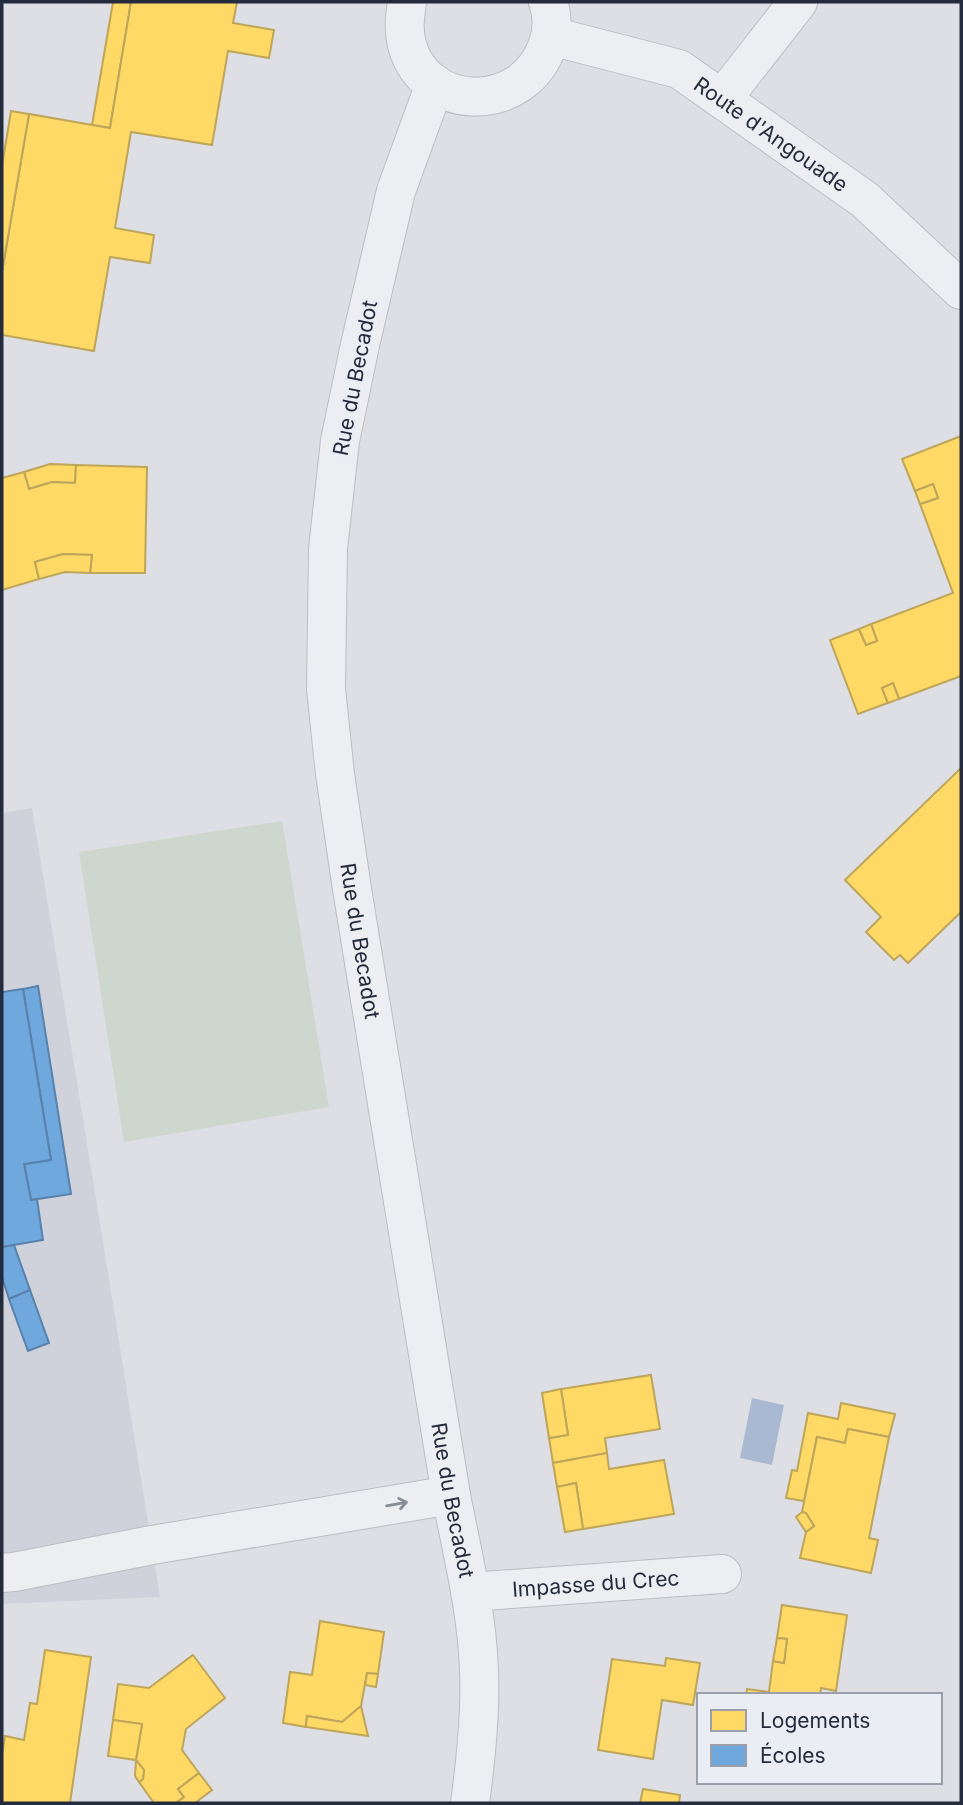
<svg xmlns="http://www.w3.org/2000/svg" width="963" height="1805" font-family="Inter,sans-serif">
	<style>
		.built { fill: #cfd2db }
		.green { fill: #cdd7cd }
		.water { fill: #a9b9d2 }
		.homes { fill: #ffd966; stroke: #bda55a; stroke-width: 2 }
		.schools { fill: #6fa8dc; stroke: #5882ac; stroke-width: 2 }
		.lines { fill: none; stroke-linecap: round; stroke-linejoin: round }
		.minor-casing { stroke: #bcbdc2; stroke-width: 40 }
		.minor { stroke: #edeef1; stroke-width: 38 }
		.oneway { stroke: #888c97 }
		.labels { text-anchor: middle; dominant-baseline: central; stroke-width: 7; stroke-linejoin: round; paint-order: stroke }
		.street-label { font-size: 21px; fill: #242b3d; stroke: #eaedf4 }
	</style>
	<rect width="100%" height="100%" fill="#dedfe4"/>
	<!-- built -->
	<path class="built" d="M32,808L94,1186L160,1597L2,1604V813Z"/>
	<!-- green -->
	<path class="green" d="M282,821L329,1107L124,1142L79,852Z"/>
	<!-- water -->
	<path class="water" d="M752,1398L784,1405L772,1465L740,1458Z"/>
	<!-- homes -->
	<g class="homes">
		<path d="M113,2H131L110,128L92,125Z"/>
		<path d="M131,2H237L233,23L274,30L269,58L228,51L212,145L131,132L115,228L154,235L150,263L110,257L94,351L2,335V272L29,114L110,128Z"/>
		<path d="M11,111L29,114L2,272V166Z"/>
		<path d="M961,436V676L899,699L893,683L882,688L888,703L858,714L830,640L859,629L866,645L877,641L871,624L953,593L920,504L938,498L933,484L915,491L902,459Z"/>
		<path d="M50,464L76,465L75,483L52,482L29,489L24,472Z"/>
		<path d="M76,465L147,467L145,573H90L92,555L63,554L35,562L39,579L2,590V478L24,472L29,489L52,482L75,483Z"/>
		<path d="M933,484L938,498L920,504L915,491Z"/>
		<path d="M63,554L92,555L90,573L65,572L39,579L35,562Z"/>
		<path d="M871,624L877,641L866,645L859,629Z"/>
		<path d="M893,683L899,699L888,703L882,688Z"/>
		<path d="M961,768V912L908,963L900,955L894,960L866,932L881,917L845,880Z"/>
		<path d="M651,1375L660,1429L605,1438L607,1453L553,1463L549,1438L568,1435L561,1389Z"/>
		<path d="M561,1389L568,1435L549,1438L542,1393Z"/>
		<path d="M841,1403L895,1414L889,1437L848,1429L845,1443L817,1437L804,1501L786,1498L792,1470L797,1471L808,1413L838,1419Z"/>
		<path d="M848,1429L889,1437L869,1538L878,1540L871,1573L800,1558L806,1532L814,1526L806,1513L802,1512L817,1437L845,1443Z"/>
		<path d="M607,1453L609,1469L664,1460L674,1514L583,1529L576,1483L557,1487L553,1463Z"/>
		<path d="M576,1483L583,1529L565,1532L557,1487Z"/>
		<path d="M802,1512L806,1513L814,1526L806,1532L796,1517Z"/>
		<path d="M782,1605L847,1615L836,1691L821,1688L820,1695H746L747,1689L769,1692L773,1661L784,1663L787,1639L777,1638Z"/>
		<path d="M320,1621L384,1632L378,1674L367,1673L361,1706L342,1722L307,1716L306,1727L283,1723L290,1672L312,1675Z"/>
		<path d="M777,1638L787,1639L784,1663L773,1661Z"/>
		<path d="M45,1650L91,1657L70,1803H2V1755L5,1736L24,1740L30,1703L37,1704Z"/>
		<path d="M193,1655L225,1698L186,1729L182,1750L199,1773L178,1789L184,1797L176,1803H154L139,1782L143,1779L144,1770L136,1760L142,1724L113,1720L118,1684L149,1688Z"/>
		<path d="M666,1658L700,1663L693,1705L662,1700L653,1759L598,1750L612,1659L665,1666Z"/>
		<path d="M367,1673L378,1674L376,1687L365,1685Z"/>
		<path d="M361,1706L368,1736L306,1727L307,1716L342,1722Z"/>
		<path d="M113,1720L142,1724L136,1760L108,1756Z"/>
		<path d="M136,1760L144,1770L143,1779L139,1782L135,1776Z"/>
		<path d="M199,1773L212,1790L195,1803H176L184,1797L178,1789Z"/>
		<path d="M643,1789L680,1795L679,1803H640Z"/>
	</g>
	<!-- schools -->
	<g class="schools">
		<path d="M38,986L71,1194L31,1200L24,1164L51,1160L23,989Z"/>
		<path d="M23,989L51,1160L24,1164L31,1200L37,1199L43,1240L2,1247V992Z"/>
		<path d="M14,1245L30,1290L9,1299L2,1277V1247Z"/>
		<path d="M30,1290L49,1343L28,1351L9,1299Z"/>
	</g>
	<g class="lines">
		<defs>
			<g id="minor">
				<path d="M407,2C405,16 403,30 407,45C426,114 525,114 548,44C552,31 553,15 548,2"/>
				<path id="s1" d="M551,36L679,69L865,200L961,290"/>
				<path id="s2" d="M435,84L396,191L360,345L340,441L328,549L326,689L335,774L352,889L451,1495C462,1552 477,1611 479,1670C481,1714 476,1759 470,1803"/>
				<path d="M722,99L798,2"/>
				<path d="M2,1573L14,1572L152,1545L451,1495"/>
				<path id="s3" d="M470,1592L722,1574"/>
			</g>
		</defs>
		<!-- minor casing -->
		<use href="#minor" class="minor-casing"/>
		<!-- minor -->
		<use href="#minor" class="minor"/>
	</g>
	<!-- one-way arrows -->
	<defs><path id="oneway-shaft" d="M-6 0H5M1.5-3L5.5 0L1.5 3" fill="none" stroke-width="1.6" stroke-linecap="round" stroke-linejoin="round" transform="scale(1.75)"/></defs>
	<use class="oneway" href="#oneway-shaft" transform="translate(397 1504) rotate(-10)"/>
	<g class="labels">
		<!-- street labels -->
		<g class="street-label">
			<text stroke="none"><textPath href="#s1" startOffset="245">Route d'Angouade</textPath></text>
			<text transform="translate(355 378) rotate(-79)">Rue du Becadot</text>
			<text stroke="none"><textPath href="#s2" startOffset="873">Rue du Becadot</textPath></text>
			<text stroke="none"><textPath href="#s2" startOffset="1440">Rue du Becadot</textPath></text>
			<text stroke="none"><textPath href="#s3" startOffset="126">Impasse du Crec</textPath></text>
		</g>
	</g>
	<!-- border -->
	<rect width="963" height="1805" fill="none" stroke="#242b3d" stroke-width="7"/>
	<!-- legend -->
	<rect x="697" y="1693" width="245" height="91" fill="#eaedf4" stroke="#9b9fab" stroke-width="2"/>
	<rect x="711" y="1710" width="35" height="21" fill="#ffd966" stroke="#9b9fab" stroke-width="2"/>
	<text x="760" y="1728" font-size="21" fill="#242b3d">Logements</text>
	<rect x="711" y="1745" width="35" height="21" fill="#6fa8dc" stroke="#9b9fab" stroke-width="2"/>
	<text x="760" y="1763" font-size="21" fill="#242b3d">Écoles</text>
</svg>
